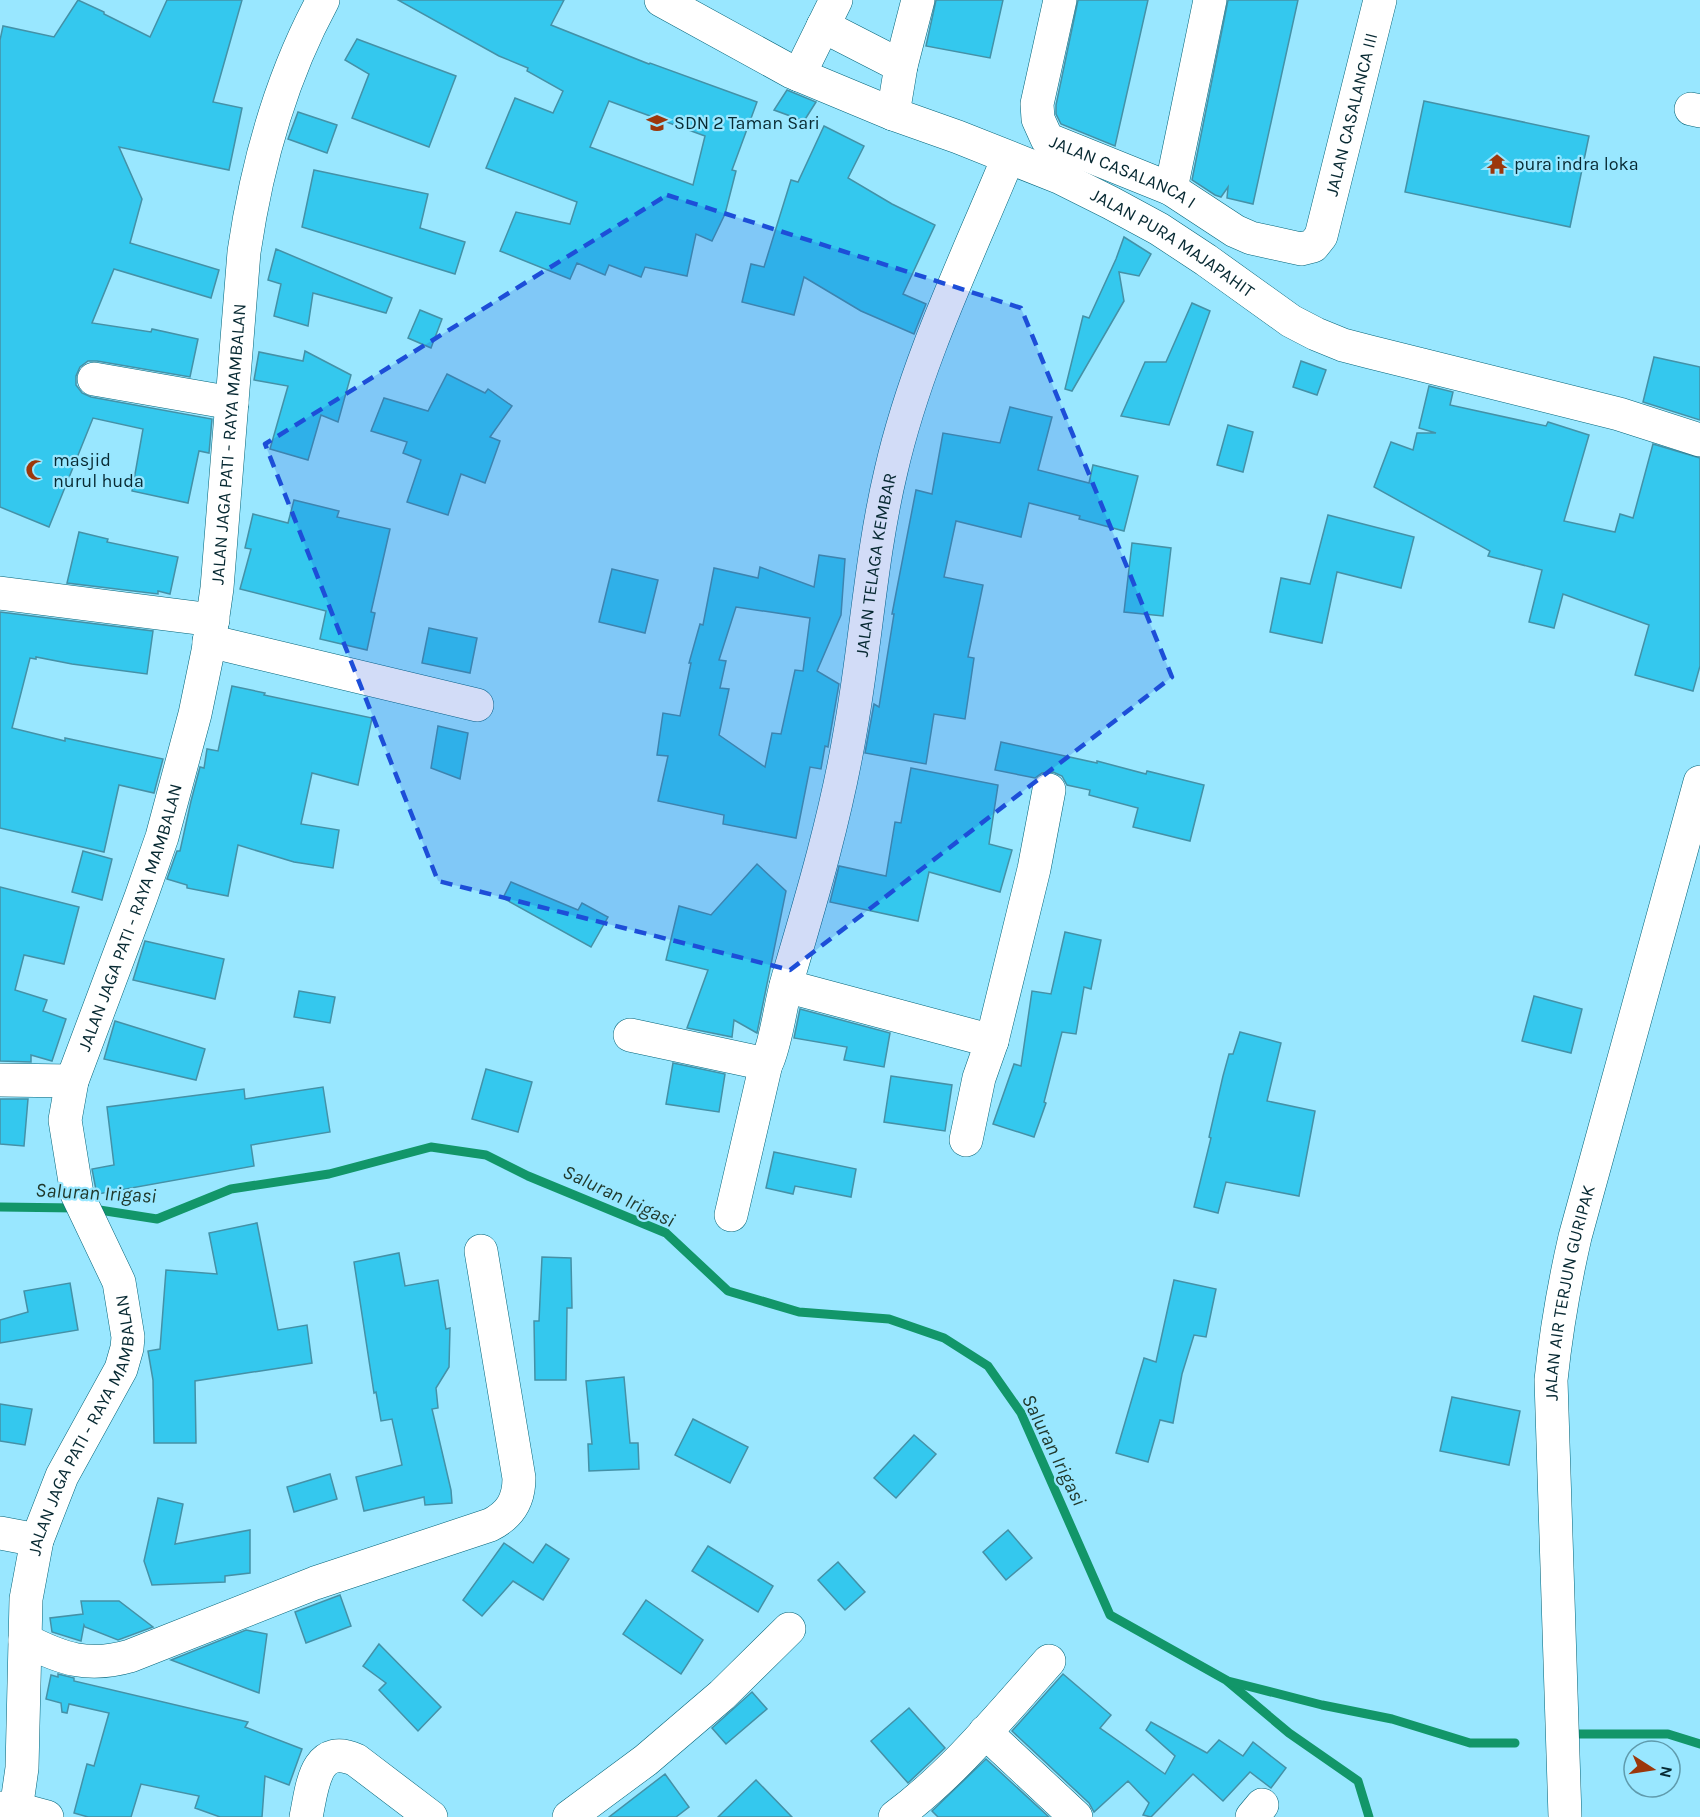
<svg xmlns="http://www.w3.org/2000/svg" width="1700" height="1817" font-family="Karla,sans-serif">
	<rect width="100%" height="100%" fill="#99e7ff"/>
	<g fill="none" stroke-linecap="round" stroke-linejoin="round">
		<!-- stream -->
		<g stroke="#129669" stroke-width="9">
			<polyline points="0,1207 76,1208"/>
			<polyline points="93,1209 157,1219 231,1189 329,1174 431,1147 486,1155 528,1176 666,1233 728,1291 799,1312 889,1319 944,1338 988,1366 1021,1413 1110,1615 1226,1680 1289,1733 1358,1781 1369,1817"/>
			<polyline points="1228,1681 1322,1705 1392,1719 1470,1743 1515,1743"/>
			<polyline points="1567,1734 1668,1734 1700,1744"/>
		</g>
	</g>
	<!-- building -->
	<g fill="#34c8ee" stroke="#4491a7" stroke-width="1.5" fill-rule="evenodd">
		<polygon points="78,0 104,12 104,14 150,37 167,0 242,0 213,102 242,108 229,170 119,147 142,199 130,243 219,270 211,298 114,269 92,323 151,332 152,329 198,339 190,377 97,361 88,361 80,367 76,376 76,385 82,393 91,397 212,419 209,453 199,451 188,503 132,491 143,429 93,418 49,527 0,507 0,40 3,26 54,37"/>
		<path d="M398,0H564L551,25L649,64L650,63L757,102L732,170L736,171L725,214L712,241L696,234L687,276L645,267L641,277L609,265L605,275L577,263L570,279L500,251L516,212L570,224L577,202L486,168L515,98L553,113L563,91L527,71L528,68L499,56ZM609,101L705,136L693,185L590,147Z"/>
		<polygon points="936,0 1003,0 990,58 926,46"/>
		<polygon points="1078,0 1148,0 1115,146 1061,124 1056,114 1056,105"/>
		<polygon points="1228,0 1298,0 1253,204 1227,198 1228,187 1221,197 1215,195 1192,180"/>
		<polygon points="357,39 456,76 429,147 352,118 369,74 345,60"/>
		<polygon points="787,90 816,102 804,121 774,110"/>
		<polygon points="1424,101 1589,136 1570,227 1405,192"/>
		<polygon points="298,112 337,125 327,153 288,139"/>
		<polygon points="824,126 864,146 848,178 892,204 935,225 903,294 926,304 914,334 861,311 804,277 794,315 742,302 751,264 764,267 791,180 798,182"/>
		<polygon points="314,170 428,194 420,228 465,242 455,274 302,227"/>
		<polygon points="1124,237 1151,254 1139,276 1119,272 1124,301 1072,391 1065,389 1083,316 1089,318 1116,259"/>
		<polygon points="276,249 392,298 386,313 313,293 308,326 274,316 281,284 268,280"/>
		<polygon points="1192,303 1210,311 1169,425 1121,416 1145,362 1166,362"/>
		<polygon points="420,310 442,319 431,348 408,338"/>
		<polygon points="305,351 351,375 338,422 321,415 308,460 270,449 288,386 254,380 259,352 303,361"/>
		<polygon points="1654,357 1700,367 1700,420 1643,402"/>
		<polygon points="1301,361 1326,370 1317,395 1293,387"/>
		<polygon points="447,374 485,393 488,389 512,406 490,437 500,441 485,483 461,474 448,515 407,502 421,460 403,453 407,442 371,431 384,398 428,411"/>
		<polygon points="1429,386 1453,392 1450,405 1546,426 1548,422 1589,435 1564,521 1615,532 1620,514 1633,518 1653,444 1700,458 1700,666 1693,691 1635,675 1649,625 1563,594 1554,628 1529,622 1542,570 1488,556 1490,551 1374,487 1391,442 1413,450 1417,433 1436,433 1419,428"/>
		<polygon points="1010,407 1052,417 1038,470 1089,483 1093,465 1138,476 1124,531 1079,519 1080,516 1029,503 1021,537 956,521 944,577 983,585 968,657 974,658 965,719 934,714 926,764 865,753 874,704 879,707 894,614 892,614 916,490 932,494 943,433 1000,443"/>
		<polygon points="1228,425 1253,432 1243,472 1217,465"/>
		<polygon points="294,500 339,511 337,517 390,529 371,612 375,613 367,650 320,639 326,611 240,589 251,549 245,548 253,514 288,523"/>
		<polygon points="1328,515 1414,537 1401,588 1337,572 1322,643 1270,632 1281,578 1310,584"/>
		<polygon points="79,532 108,539 107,542 178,557 170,594 158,591 158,594 67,583"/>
		<polygon points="1132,543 1171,548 1163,616 1124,612"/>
		<path d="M819,555L845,559L841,615L817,671L839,684L828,747L825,746L821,769L810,767L796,838L723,824L724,815L658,801L668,756L657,755L663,713L680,716L691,663H689L700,624L703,625L714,568L758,578L760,567L814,587ZM736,607L810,618L803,671L795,670L781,734L772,733L765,767L719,735L729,689L720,688L726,661L719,660Z"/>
		<polygon points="612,569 658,580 645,633 599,622"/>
		<polygon points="0,612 153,631 147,674 72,664 36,657 36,659 30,658 12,728 65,741 65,738 163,759 154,793 119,785 104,852 0,828"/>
		<polygon points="429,628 477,638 470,673 422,663"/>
		<polygon points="232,686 265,693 264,695 372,718 358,785 312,773 301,824 339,830 333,868 294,862 238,845 228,896 187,888 187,885 167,879 177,851 180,851 191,801 200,767 204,768 207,749 218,751"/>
		<polygon points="438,726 468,733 460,779 431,768"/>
		<polygon points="1001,742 1097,763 1097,761 1146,774 1147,771 1204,785 1190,841 1133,827 1138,808 1089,795 1090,790 1067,785 1062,776 1053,772 1042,773 1035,778 995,770"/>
		<polygon points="911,768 998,785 989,844 1012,850 1000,892 929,872 918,921 830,902 839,866 886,876 895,822 901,823"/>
		<polygon points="83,851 112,859 102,900 72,892"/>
		<polygon points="757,864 786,891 757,1033 734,1020 732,1037 687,1028 708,970 666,960 679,906 711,915"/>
		<polygon points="511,882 578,910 582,903 608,917 591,947 503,898"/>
		<polygon points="0,887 79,907 64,964 24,955 15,990 47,1000 43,1011 66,1019 52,1061 31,1055 31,1062 0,1061"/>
		<polygon points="1065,932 1101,940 1091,989 1084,987 1076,1034 1062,1032 1044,1102 1046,1103 1034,1137 993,1124 1014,1064 1021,1066 1032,991 1051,994"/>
		<polygon points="145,941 224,959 215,999 133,980"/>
		<polygon points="299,991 335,997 330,1023 294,1017"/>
		<polygon points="1534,996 1582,1009 1571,1053 1522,1041"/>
		<polygon points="800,1009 890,1033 884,1067 844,1060 847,1047 794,1038"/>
		<polygon points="115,1021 205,1049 196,1080 104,1059"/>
		<polygon points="1240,1032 1281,1043 1267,1101 1315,1111 1299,1196 1226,1182 1218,1213 1194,1207 1211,1138 1209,1137 1223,1076 1229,1054 1233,1054"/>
		<polygon points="673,1063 725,1074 719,1112 666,1104"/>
		<polygon points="486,1069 532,1082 518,1132 472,1119"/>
		<polygon points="891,1076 952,1085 945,1131 884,1122"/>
		<polygon points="323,1087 330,1132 251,1145 254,1166 98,1194 96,1190 92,1169 114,1165 107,1107 244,1089 245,1099"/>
		<polygon points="0,1099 28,1099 24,1146 0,1144"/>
		<polygon points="774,1152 856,1169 851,1197 795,1186 793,1194 766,1188"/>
		<polygon points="257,1223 278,1330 307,1325 312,1363 195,1381 196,1443 154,1443 153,1380 148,1351 160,1349 166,1270 217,1274 209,1233"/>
		<polygon points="399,1253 405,1286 438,1280 446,1329 450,1328 449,1367 436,1388 438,1408 432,1409 451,1490 452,1503 425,1505 424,1497 364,1511 356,1477 402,1465 392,1419 381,1421 376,1392 374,1393 354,1262"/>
		<polygon points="542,1257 571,1258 572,1308 567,1308 566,1380 535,1380 534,1321 539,1321"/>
		<polygon points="1174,1280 1216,1289 1206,1337 1194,1335 1182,1374 1173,1423 1160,1420 1148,1462 1116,1453 1144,1358 1156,1362"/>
		<polygon points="70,1283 78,1330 0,1343 0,1320 28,1312 24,1291"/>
		<polygon points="624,1377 630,1443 638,1443 639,1469 589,1471 588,1444 592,1444 586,1381"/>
		<polygon points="1452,1397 1520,1411 1509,1465 1440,1451"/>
		<polygon points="0,1404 32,1409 25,1445 0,1441"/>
		<polygon points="693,1419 748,1447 730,1483 675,1455"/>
		<polygon points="914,1435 936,1454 896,1498 874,1478"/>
		<polygon points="330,1474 337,1499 294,1512 287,1487"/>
		<polygon points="158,1498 183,1504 175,1544 250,1530 250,1573 225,1576 225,1582 152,1585 144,1561"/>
		<polygon points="1008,1530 1032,1558 1006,1580 983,1552"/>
		<polygon points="504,1543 533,1563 546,1544 569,1559 543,1600 513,1581 482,1616 463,1600"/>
		<polygon points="708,1546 773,1586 758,1612 692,1571"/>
		<polygon points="838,1562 865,1592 845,1610 818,1580"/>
		<polygon points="340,1595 351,1626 306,1643 295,1612"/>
		<polygon points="646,1600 703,1640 681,1674 623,1634"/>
		<polygon points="81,1601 119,1601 153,1627 118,1640 85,1627 84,1625 81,1641 52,1632 50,1618 83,1614"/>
		<polygon points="246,1630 267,1634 259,1693 171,1660"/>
		<polygon points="379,1644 441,1707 418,1731 379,1690 386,1683 363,1666"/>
		<polygon points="58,1674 74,1678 74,1681 248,1722 245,1727 302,1749 289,1785 265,1776 262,1817 220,1817 195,1808 199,1796 141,1784 131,1817 88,1817 74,1813 87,1764 94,1766 109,1713 69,1704 67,1713 62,1712 61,1703 46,1699 51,1675 58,1677"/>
		<polygon points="1063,1674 1111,1715 1100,1728 1165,1774 1175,1756 1146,1730 1151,1722 1207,1753 1219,1740 1243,1756 1253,1742 1286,1768 1271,1788 1250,1772 1223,1801 1193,1774 1151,1817 1143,1815 1149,1803 1128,1781 1094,1812 1089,1803 1012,1731"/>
		<polygon points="752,1692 767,1709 726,1744 712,1728"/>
		<polygon points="909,1708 945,1748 908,1783 871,1741"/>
		<polygon points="986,1759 1049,1817 938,1817 932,1811"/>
		<polygon points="665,1774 689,1807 676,1817 609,1817"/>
		<polygon points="756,1780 792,1817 718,1817"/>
	</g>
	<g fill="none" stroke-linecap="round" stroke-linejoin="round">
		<!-- street casing -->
		<g stroke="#036378" stroke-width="34">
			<g id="street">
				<path id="s1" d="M1060,0L1037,104L1038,119L1047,139L1171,189L1235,231L1251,238L1301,249L1313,246L1321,236L1380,0"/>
				<polyline points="823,26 901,66"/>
				<polyline points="799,75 836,0"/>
				<polyline points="1691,109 1700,111"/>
				<polyline points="893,114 901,66 918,0"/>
				<polyline points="1171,189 1210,0"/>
				<polyline points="94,379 232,403"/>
				<polyline points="0,593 213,620"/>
				<polyline points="209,641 477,705"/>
				<polyline points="786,986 992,1041 979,1078 966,1140"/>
				<path id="s2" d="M630,1035L766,1064L768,1060C778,1034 780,1005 788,978C813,894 837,812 851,727C866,642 871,555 891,471C916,362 966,260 1008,158"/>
				<polyline points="992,1041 1034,869 1049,790"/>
				<polyline points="0,1080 72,1081"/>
				<polyline points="731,1215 766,1064"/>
				<polyline points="0,1533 37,1540"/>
				<path d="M25,1640C62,1659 88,1668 130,1656L315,1583L490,1525C510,1515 519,1501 519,1478L481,1251"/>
				<polyline points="985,1732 1076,1817"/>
				<polyline points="0,1808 17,1809 47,1817"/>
				<path d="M306,1817C312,1790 314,1741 356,1760L431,1817"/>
				<polyline points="569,1817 646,1760 722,1695 789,1629"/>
				<path d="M895,1817C954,1773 1000,1716 1049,1661"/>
				<polyline points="1252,1817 1262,1805"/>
			</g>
		</g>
		<!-- secondary casing -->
		<g stroke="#036378" stroke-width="34">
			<g id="secondary">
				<path id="s3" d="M661,0L792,72L893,114L958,137L1061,178L1111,203L1159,229L1206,260L1291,321L1316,334L1343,345L1370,352L1619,414L1700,440"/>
				<path id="s4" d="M15,1817L22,1768L26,1599L37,1540L62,1476L121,1369L127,1348L128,1337L119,1282L77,1194L65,1120L72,1081L141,897L162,837L195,714L208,651L217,588L244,252C257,163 280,79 323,0"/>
				<path id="s5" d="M1565,1817L1551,1380C1556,1332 1564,1285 1575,1237L1700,782"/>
			</g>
		</g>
		<!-- street -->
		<use href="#street" stroke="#fff" stroke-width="33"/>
		<!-- secondary -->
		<use href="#secondary" stroke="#fff" stroke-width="33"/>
	</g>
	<!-- marked area -->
	<path fill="#1d4ed8" fill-opacity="0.2" stroke="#1d4ed8" stroke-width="4.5" stroke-dasharray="12 8" stroke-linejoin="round" d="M667,195L1021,308L1172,677L790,970L438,881L265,444Z"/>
	<!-- icons -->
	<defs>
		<g id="school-bare" transform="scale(1.62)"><path d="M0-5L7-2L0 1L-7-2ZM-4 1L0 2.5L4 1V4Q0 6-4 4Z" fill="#9c370b" stroke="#99e7ff" stroke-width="2.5" paint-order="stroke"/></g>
		<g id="temple-bare" transform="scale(1.62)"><path d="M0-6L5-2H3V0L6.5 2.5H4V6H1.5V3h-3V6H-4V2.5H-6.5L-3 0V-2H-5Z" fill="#9c370b" stroke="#99e7ff" stroke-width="2.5" paint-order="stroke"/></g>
		<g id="mosque-bare" transform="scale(1.62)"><path d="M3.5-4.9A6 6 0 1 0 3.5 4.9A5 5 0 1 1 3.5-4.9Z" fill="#9c370b" stroke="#99e7ff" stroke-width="2.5" paint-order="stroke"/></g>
	</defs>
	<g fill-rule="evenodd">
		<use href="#school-bare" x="657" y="123"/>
		<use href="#temple-bare" x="1497" y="164"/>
		<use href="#mosque-bare" x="36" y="470"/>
	</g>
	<g text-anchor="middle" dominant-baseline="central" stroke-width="4.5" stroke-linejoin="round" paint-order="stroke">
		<!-- street labels -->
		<g font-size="18" fill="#072932" stroke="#99e7ff">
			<text stroke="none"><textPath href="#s1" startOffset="573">JALAN CASALANCA III</textPath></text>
			<text stroke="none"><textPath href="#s1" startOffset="226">JALAN CASALANCA I</textPath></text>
			<text stroke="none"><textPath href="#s3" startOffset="568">JALAN PURA MAJAPAHIT</textPath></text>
			<text stroke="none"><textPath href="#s4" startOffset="1430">JALAN JAGA PATI - RAYA MAMBALAN</textPath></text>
			<text stroke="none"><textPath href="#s2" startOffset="651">JALAN TELAGA KEMBAR</textPath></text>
			<text stroke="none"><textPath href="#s4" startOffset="944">JALAN JAGA PATI - RAYA MAMBALAN</textPath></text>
			<text stroke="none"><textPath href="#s5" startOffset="526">JALAN AIR TERJUN GURIPAK</textPath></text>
			<text stroke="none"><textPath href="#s4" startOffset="404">JALAN JAGA PATI - RAYA MAMBALAN</textPath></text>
		</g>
		<!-- poi labels -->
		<g font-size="18" fill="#072932" stroke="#99e7ff" text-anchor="start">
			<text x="674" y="123">SDN 2 Taman Sari</text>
			<text x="1514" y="164">pura indra loka</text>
			<text x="53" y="460">masjid<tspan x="53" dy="21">nurul huda</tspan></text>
		</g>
		<!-- water labels -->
		<g font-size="20" font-style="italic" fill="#1f372a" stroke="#99e7ff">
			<text transform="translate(96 1193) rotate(3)">Saluran Irigasi</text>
			<text transform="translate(619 1196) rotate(25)">Saluran Irigasi</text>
			<text transform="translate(1054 1450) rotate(64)">Saluran Irigasi</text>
		</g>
	</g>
	<!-- north arrow -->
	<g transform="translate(1652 1769) rotate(102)"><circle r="28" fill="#99e7ff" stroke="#5f9bad" stroke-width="1.5"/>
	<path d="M0-4.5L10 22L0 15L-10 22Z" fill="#9c370b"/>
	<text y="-9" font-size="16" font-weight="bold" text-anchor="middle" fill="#072932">N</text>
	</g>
</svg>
